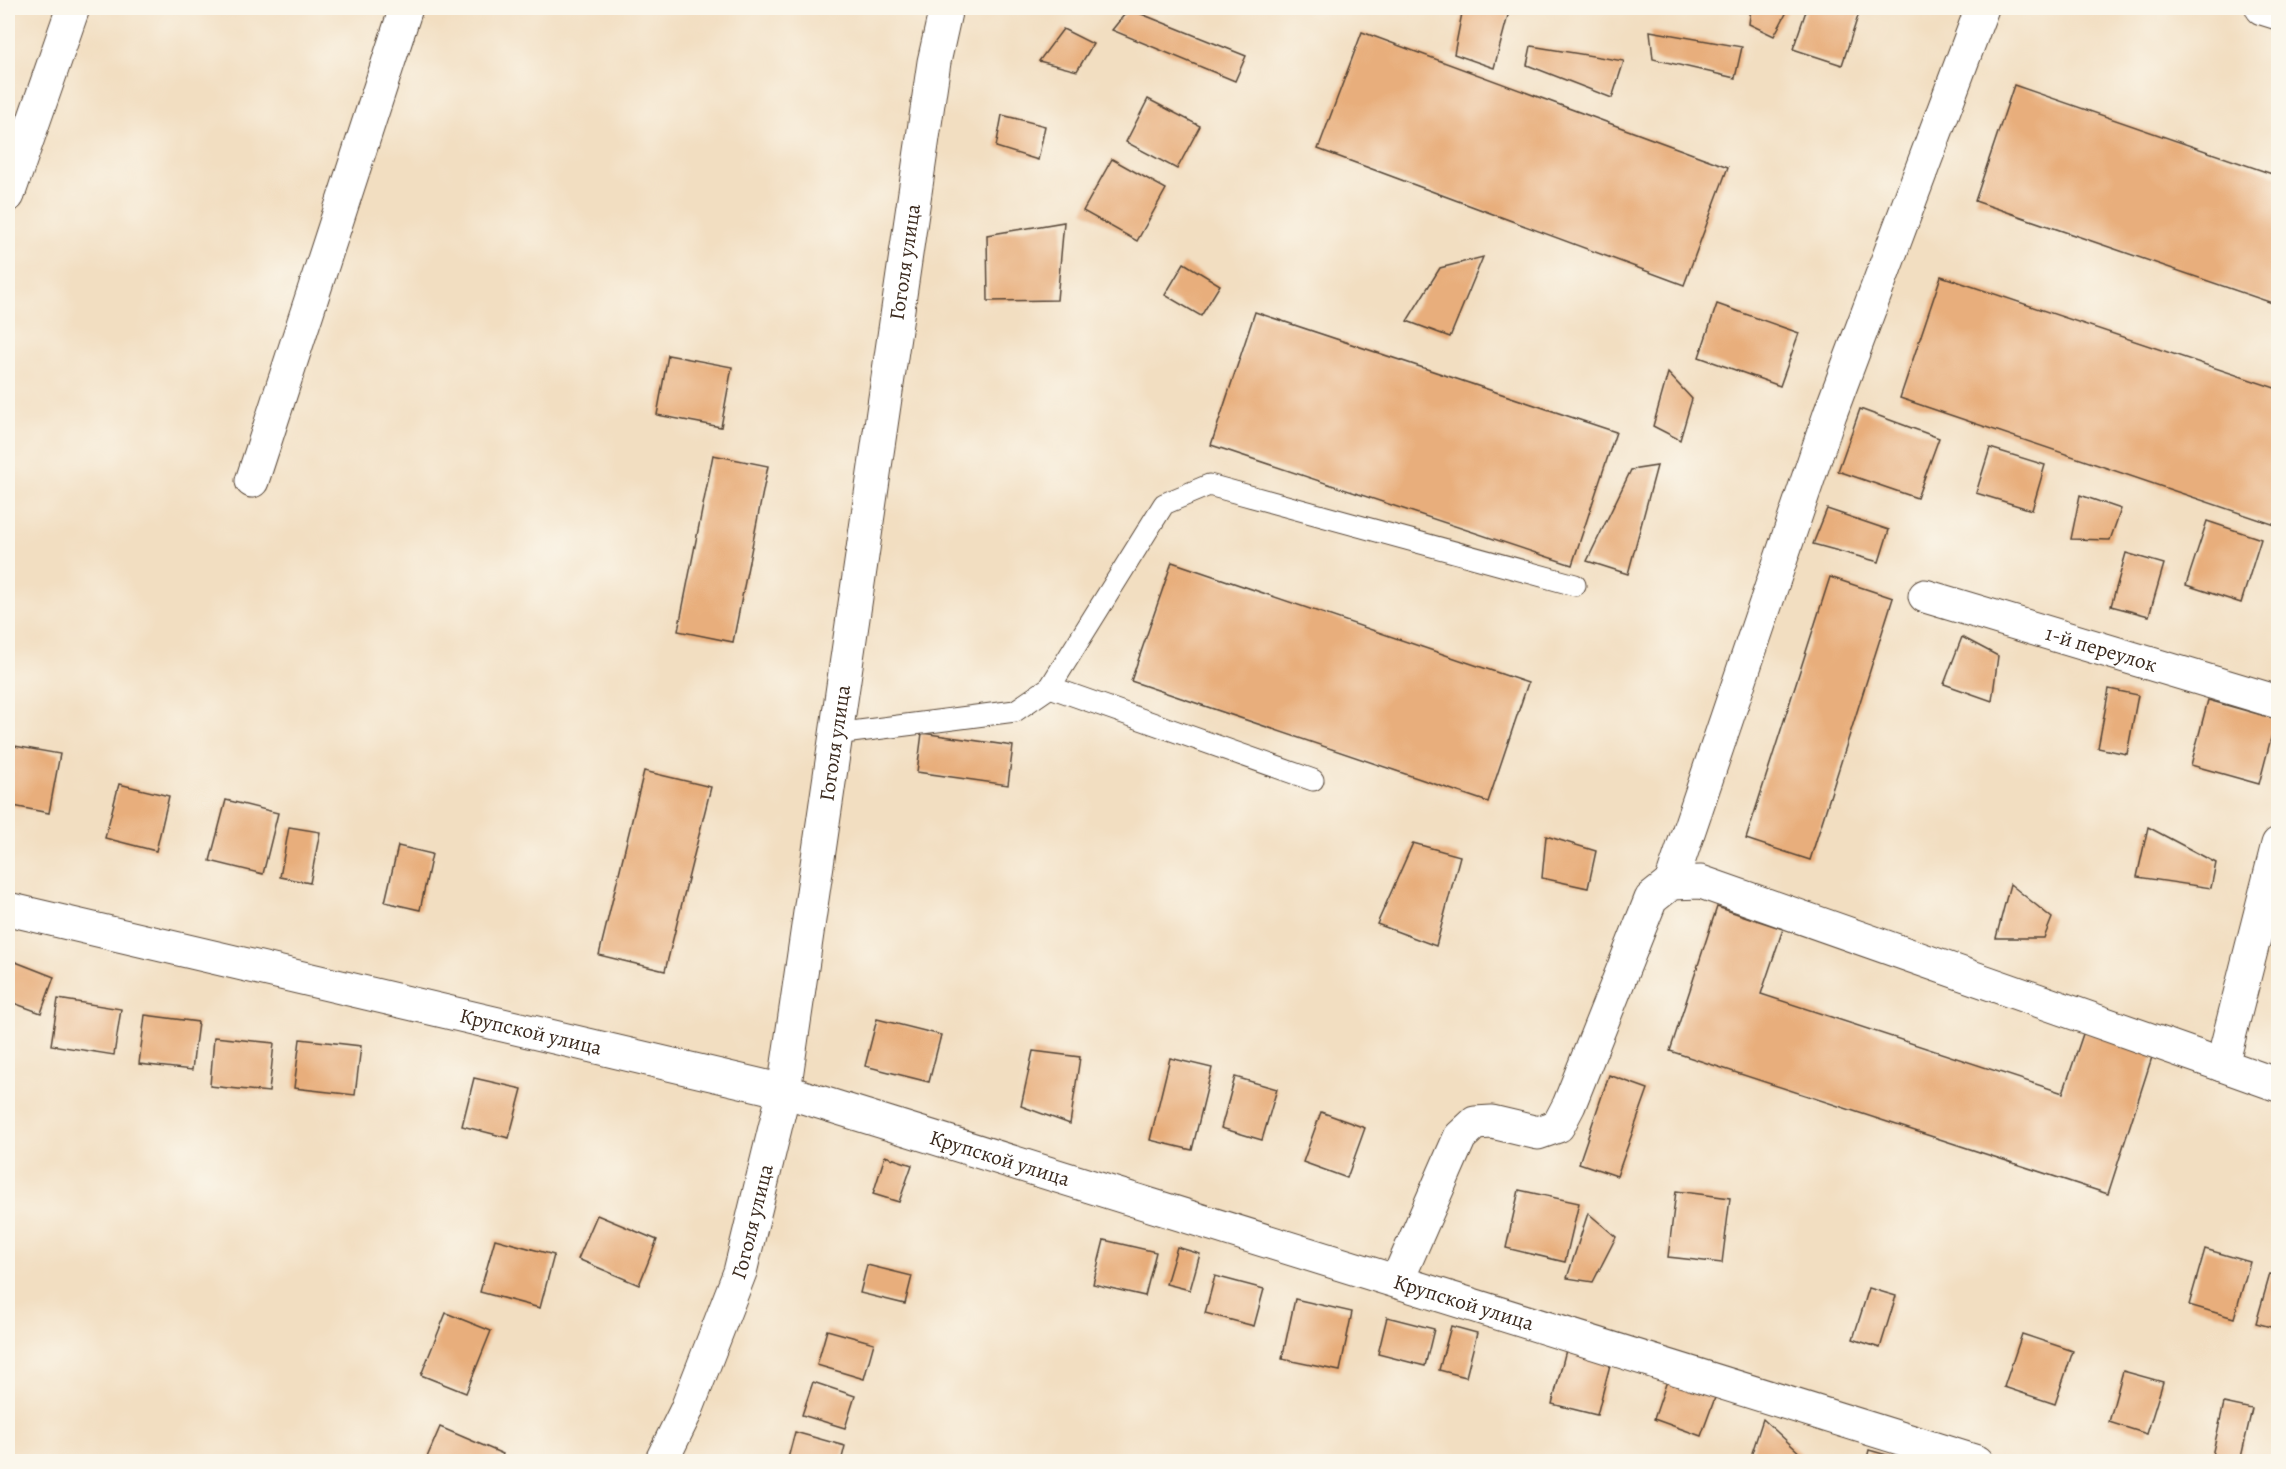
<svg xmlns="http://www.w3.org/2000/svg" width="2286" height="1469" font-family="Alegreya,serif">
	<rect width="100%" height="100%" fill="#fbf7ec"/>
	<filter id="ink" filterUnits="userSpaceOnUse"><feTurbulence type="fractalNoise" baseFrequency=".0167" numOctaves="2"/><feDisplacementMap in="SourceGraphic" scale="12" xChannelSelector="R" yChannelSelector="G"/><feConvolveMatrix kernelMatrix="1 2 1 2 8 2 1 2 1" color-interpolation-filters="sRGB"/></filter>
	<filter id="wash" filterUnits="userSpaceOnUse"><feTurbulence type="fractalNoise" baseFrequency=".008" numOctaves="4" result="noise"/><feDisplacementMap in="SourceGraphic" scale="24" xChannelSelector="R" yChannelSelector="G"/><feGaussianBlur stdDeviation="1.35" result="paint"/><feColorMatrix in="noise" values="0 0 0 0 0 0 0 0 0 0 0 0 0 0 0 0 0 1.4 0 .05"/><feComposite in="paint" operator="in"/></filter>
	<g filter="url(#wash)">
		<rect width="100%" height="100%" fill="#f2dec1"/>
		<g id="blocks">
			<!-- building -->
			<g fill="#e8ae7b">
				<polygon points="1463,8 1510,8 1494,68 1454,54"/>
				<polygon points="1751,8 1789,8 1774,36 1749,24"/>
				<polygon points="1807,8 1854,8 1860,10 1842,65 1793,49"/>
				<polygon points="1129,9 1246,56 1235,81 1112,30"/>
				<polygon points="1063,29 1093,44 1077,71 1039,61"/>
				<polygon points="1650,31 1742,47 1735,78 1653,59"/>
				<polygon points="1362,32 1728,167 1684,285 1318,149"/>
				<polygon points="1531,46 1624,61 1612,98 1527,65"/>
				<polygon points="2014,85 2278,176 2278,305 1975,201"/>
				<polygon points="1148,99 1200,126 1177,169 1126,142"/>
				<polygon points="1002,115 1045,126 1038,160 996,147"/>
				<polygon points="1112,159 1166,189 1137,241 1083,211"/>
				<polygon points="1064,222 1057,300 988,301 987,235"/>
				<polygon points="1483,257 1450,337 1407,321 1440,268"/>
				<polygon points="1184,263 1220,285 1201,316 1165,295"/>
				<polygon points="1941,276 2278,389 2278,526 1900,398"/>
				<polygon points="1717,304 1799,333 1780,386 1699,357"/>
				<polygon points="1255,312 1616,432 1572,565 1211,445"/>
				<polygon points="668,355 732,367 721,427 657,415"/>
				<polygon points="1668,373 1692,399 1680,440 1653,426"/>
				<polygon points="1860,409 1939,438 1917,498 1838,471"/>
				<polygon points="1990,448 2045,465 2032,510 1976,493"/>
				<polygon points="713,455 768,466 733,642 678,631"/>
				<polygon points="1657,466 1628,574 1587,561 1631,470"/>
				<polygon points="2080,495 2121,509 2110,540 2071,539"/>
				<polygon points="1827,509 1889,530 1879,562 1813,544"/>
				<polygon points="2207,521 2261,539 2241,603 2186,585"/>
				<polygon points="2126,553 2164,564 2149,616 2111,606"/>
				<polygon points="1172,562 1528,683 1488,802 1131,681"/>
				<polygon points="1830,577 1893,598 1810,860 1746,839"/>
				<polygon points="1962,637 1998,656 1992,701 1944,684"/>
				<polygon points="2109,689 2138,695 2127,754 2098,748"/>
				<polygon points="2208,700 2276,719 2259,784 2191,765"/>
				<polygon points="922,733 1013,746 1008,785 917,772"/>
				<polygon points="9,745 60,754 49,813 8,805"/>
				<polygon points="644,771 711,787 665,971 599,955"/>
				<polygon points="119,784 169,796 156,851 105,838"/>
				<polygon points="226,800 278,813 263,874 210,861"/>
				<polygon points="289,827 320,832 310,883 280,877"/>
				<polygon points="2148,827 2216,863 2211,888 2137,877"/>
				<polygon points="1546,836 1596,851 1588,888 1542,878"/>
				<polygon points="1413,843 1460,856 1436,946 1377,924"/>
				<polygon points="398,846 432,854 420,910 385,902"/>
				<polygon points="2010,884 2052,918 2044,938 1996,938"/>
				<polygon points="1717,907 1783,929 1761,994 2063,1093 2084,1031 2153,1054 2108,1194 1670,1051"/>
				<polygon points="8,959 54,977 41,1013 8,1001"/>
				<polygon points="58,999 121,1009 114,1055 51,1045"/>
				<polygon points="145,1015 198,1022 192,1070 139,1064"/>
				<polygon points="877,1019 941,1035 929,1082 865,1066"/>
				<polygon points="214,1037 274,1043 269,1092 210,1086"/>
				<polygon points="300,1039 361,1046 355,1095 294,1088"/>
				<polygon points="1033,1051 1080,1057 1070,1124 1021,1106"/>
				<polygon points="1170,1058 1212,1068 1192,1150 1150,1140"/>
				<polygon points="1609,1075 1648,1089 1617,1176 1579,1163"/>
				<polygon points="1235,1077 1277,1089 1262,1140 1221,1128"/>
				<polygon points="474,1078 522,1089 509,1138 462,1126"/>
				<polygon points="1321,1112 1365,1128 1347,1178 1303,1162"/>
				<polygon points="885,1156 912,1165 899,1202 873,1194"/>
				<polygon points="1519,1190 1579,1203 1565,1262 1506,1248"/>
				<polygon points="1676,1191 1730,1198 1722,1263 1668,1257"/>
				<polygon points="1588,1213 1616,1237 1593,1282 1567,1278"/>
				<polygon points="597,1215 657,1240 639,1285 578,1259"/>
				<polygon points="495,1239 554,1255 540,1308 480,1292"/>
				<polygon points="1104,1240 1156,1252 1145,1296 1093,1284"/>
				<polygon points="1177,1247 1200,1254 1190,1290 1166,1284"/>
				<polygon points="2205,1249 2250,1262 2234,1318 2189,1305"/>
				<polygon points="867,1265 912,1276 905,1304 860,1293"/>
				<polygon points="2270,1274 2278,1276 2278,1329 2256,1323"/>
				<polygon points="1215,1276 1264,1289 1254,1326 1205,1313"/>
				<polygon points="1869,1288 1896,1296 1880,1348 1853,1339"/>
				<polygon points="1295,1299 1352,1312 1340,1371 1282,1359"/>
				<polygon points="446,1313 491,1331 466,1393 421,1375"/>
				<polygon points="1387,1317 1434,1329 1425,1366 1378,1354"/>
				<polygon points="1451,1326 1477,1333 1466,1377 1439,1370"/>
				<polygon points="827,1330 874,1343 864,1379 817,1365"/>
				<polygon points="2022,1334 2073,1351 2055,1404 2004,1387"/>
				<polygon points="1566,1350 1611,1361 1597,1415 1552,1404"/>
				<polygon points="2123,1371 2163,1382 2147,1434 2109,1422"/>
				<polygon points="1668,1378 1716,1395 1701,1436 1654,1419"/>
				<polygon points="813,1382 855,1396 845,1428 802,1415"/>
				<polygon points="2224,1403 2252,1409 2240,1462 2211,1460"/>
				<polygon points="1763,1419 1804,1457 1802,1462 1749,1462"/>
				<polygon points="440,1427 503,1454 500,1462 425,1462"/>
				<polygon points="795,1432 845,1446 841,1462 787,1462"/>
				<polygon points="1869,1450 1908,1461 1908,1462 1866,1462"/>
			</g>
		</g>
	</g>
	<g filter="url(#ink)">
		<use href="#blocks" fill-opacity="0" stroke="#564536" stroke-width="1.5"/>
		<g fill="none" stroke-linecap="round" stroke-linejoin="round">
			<!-- lane casing -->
			<g stroke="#564536" stroke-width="23">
				<g id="lane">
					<polyline points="1050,687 1313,780"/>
					<polyline points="836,734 1015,711 1050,687 1164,504 1209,485 1575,585"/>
				</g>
			</g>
			<!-- street casing -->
			<g stroke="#564536" stroke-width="35">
				<g id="street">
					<polyline points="2262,8 2278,13"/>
					<polyline points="8,195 73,8"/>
					<polyline points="252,481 406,8"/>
					<path id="s1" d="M1925,596L2278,702"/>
					<polyline points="2278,844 2222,1065 2278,1085"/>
					<polyline points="1671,883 1830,414 1982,8"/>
					<path id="s2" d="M8,909L784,1091L1977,1462"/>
					<polyline points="1397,1281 1460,1137 1475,1123 1492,1122 1538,1133 1558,1126 1569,1105 1651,899 1671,883 1701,882 2222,1065"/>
					<path id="s3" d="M661,1462L686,1411L740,1272L784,1091L934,62L946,8"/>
				</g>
			</g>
			<!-- lane -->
			<use href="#lane" stroke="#fff" stroke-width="21"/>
			<!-- street -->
			<use href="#street" stroke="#fff" stroke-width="33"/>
		</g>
	</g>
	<g text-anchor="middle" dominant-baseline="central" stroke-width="4.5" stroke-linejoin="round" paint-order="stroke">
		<!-- street labels -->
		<g font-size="21" fill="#3b2a1e" stroke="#fbf7ec">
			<text stroke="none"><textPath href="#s3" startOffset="1230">Гоголя улица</textPath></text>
			<text stroke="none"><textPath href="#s1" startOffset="184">1-й переулок</textPath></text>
			<text stroke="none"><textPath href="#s3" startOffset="744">Гоголя улица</textPath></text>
			<text stroke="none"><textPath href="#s2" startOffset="537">Крупской улица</textPath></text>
			<text stroke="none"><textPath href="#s2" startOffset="1023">Крупской улица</textPath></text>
			<text stroke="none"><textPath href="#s3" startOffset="258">Гоголя улица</textPath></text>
			<text stroke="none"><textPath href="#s2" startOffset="1509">Крупской улица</textPath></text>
		</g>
	</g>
	<!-- margin -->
	<rect width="2286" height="1469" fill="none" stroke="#fbf7ec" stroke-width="30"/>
</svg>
